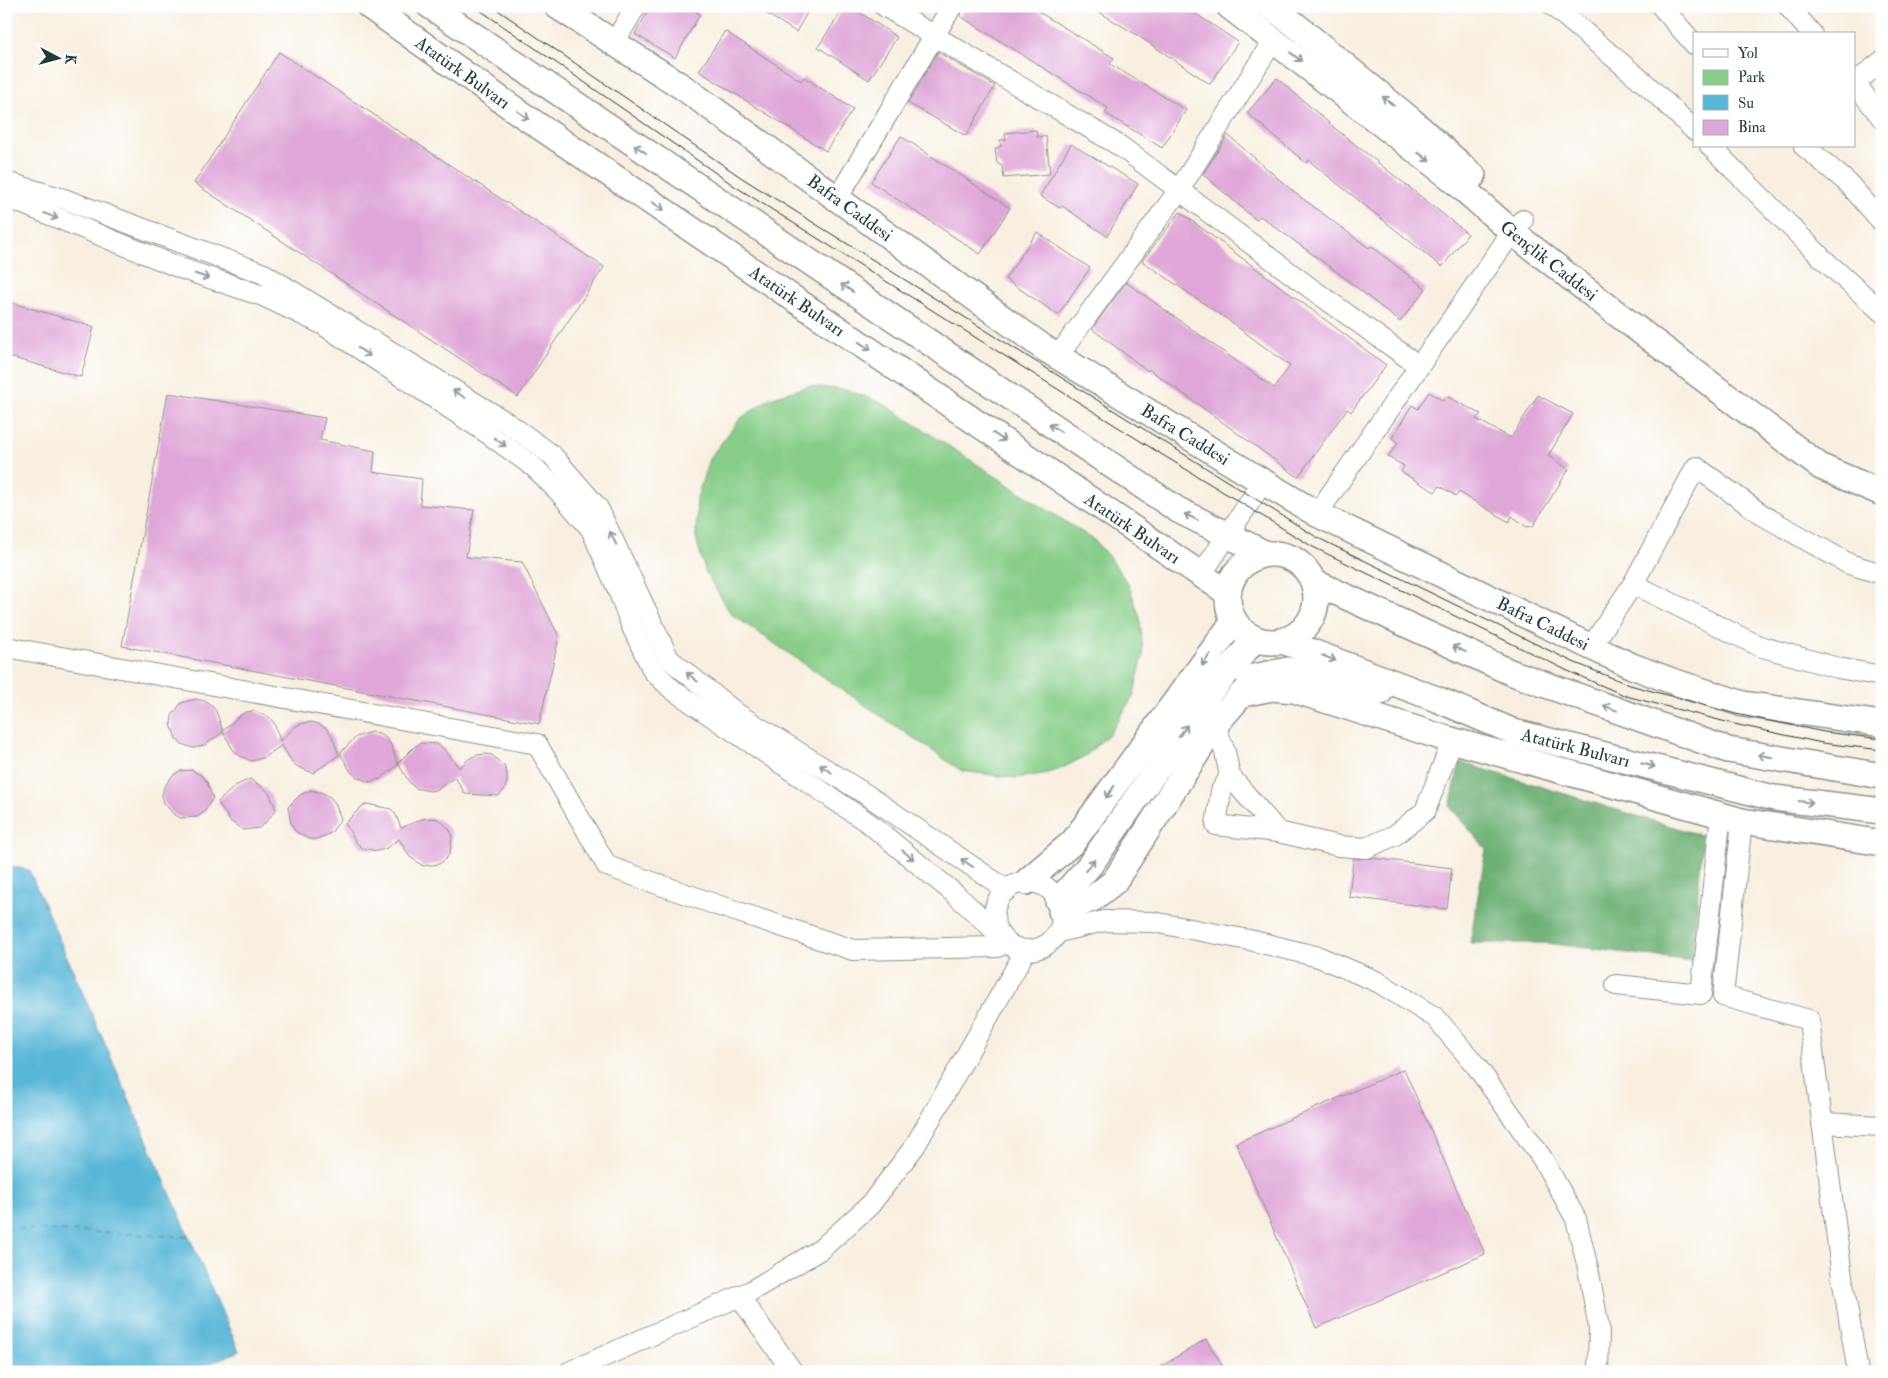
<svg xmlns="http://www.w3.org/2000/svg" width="1888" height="1378" font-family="'IM FELL Double Pica',serif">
	<rect width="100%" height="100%" fill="#fff"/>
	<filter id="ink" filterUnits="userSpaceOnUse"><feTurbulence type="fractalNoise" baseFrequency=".02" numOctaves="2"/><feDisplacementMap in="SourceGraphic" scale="10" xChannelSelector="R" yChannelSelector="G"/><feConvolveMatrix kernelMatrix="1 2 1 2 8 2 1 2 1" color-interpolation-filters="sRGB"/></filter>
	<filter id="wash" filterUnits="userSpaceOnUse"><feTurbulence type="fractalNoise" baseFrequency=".0096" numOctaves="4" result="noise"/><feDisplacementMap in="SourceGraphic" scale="20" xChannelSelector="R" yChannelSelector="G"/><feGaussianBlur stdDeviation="1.12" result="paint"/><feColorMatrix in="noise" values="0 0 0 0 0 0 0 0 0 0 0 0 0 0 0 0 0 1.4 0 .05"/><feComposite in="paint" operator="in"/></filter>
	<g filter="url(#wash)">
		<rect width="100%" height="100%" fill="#f8efe0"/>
		<!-- green -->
		<polygon fill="#87cd88" stroke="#53855e" points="809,386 848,390 882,403 1094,540 1113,562 1129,586 1140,618 1143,656 1133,697 1110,733 1084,757 1058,770 1043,774 1016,778 962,771 731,614 705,571 696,537 697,498 709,459 740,419 770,398"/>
		<!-- forest -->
		<polygon fill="#6db074" stroke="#467654" points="1460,762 1703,836 1692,961 1546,943 1470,943 1486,849 1450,807"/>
		<!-- water -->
		<polygon fill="#58b7d7" stroke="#3c7a86" points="6,865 29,870 239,1351 189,1372 6,1372"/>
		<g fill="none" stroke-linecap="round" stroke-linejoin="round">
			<!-- ferry -->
			<polyline stroke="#306265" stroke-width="1" stroke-dasharray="6 5" stroke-linecap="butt" points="6,1228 190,1237"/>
		</g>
		<g id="blocks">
			<!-- building -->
			<g fill="#dfa7d8">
				<polygon points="651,6 687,6 700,14 675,58 635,34"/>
				<polygon points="754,6 811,6 796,32"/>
				<polygon points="845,6 850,6 897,37 869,80 818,47"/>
				<polygon points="965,6 1029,6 1114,58 1110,64 1186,110 1162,148 1105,113 1108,108 960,16"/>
				<polygon points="1089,6 1184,6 1238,42 1210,84 1137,35"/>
				<polygon points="725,31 801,81 804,77 853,109 826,151 699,71"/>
				<polygon points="279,52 604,267 518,397 194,183"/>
				<polygon points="938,52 995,86 966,136 908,103"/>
				<polygon points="1277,78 1337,130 1468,234 1442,267 1308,160 1306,163 1247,113"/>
				<polygon points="1036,130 1037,137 1046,136 1050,174 1004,178 1002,166 997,163 995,149 1001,146 1000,140 1006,140 1005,133"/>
				<polygon points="1228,135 1295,193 1369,248 1371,246 1426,289 1400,322 1337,272 1260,216 1256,220 1203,174"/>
				<polygon points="901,136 1010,208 980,254 871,182"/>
				<polygon points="1071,144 1138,184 1107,236 1062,206 1060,208 1040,196"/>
				<polygon points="1180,212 1386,365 1351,412 1347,409 1298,477 1149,369 1148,371 1092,329 1126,282 1274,388 1290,366 1228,320 1142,261"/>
				<polygon points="1037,232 1090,268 1058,315 1005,279"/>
				<polygon points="6,301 94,327 81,377 6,356"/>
				<polygon points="1429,392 1443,401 1446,396 1481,414 1476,419 1511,438 1538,395 1573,414 1548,456 1569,469 1533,526 1527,527 1512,516 1509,522 1459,492 1456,496 1440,486 1435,492 1401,472 1404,466 1388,457 1398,443 1392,438 1412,405 1418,409"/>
				<polygon points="168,393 325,418 320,440 375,451 373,472 422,479 420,505 474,510 466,557 522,562 559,637 539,724 122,646"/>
				<polygon points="196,699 204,701 211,705 216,711 223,731 239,716 246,712 254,711 269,717 274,723 280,741 296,726 304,723 311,722 319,724 326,728 331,734 339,755 313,773 298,767 292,762 282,745 263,758 251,761 240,756 234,751 223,732 205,745 193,748 182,744 176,739 171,724 172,716 181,703"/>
				<polygon points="371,732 379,734 386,738 391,745 398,765 380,779 368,782 357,777 351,772 340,753 356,737"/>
				<polygon points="421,743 437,744 443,748 459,768 470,758 477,755 485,754 492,755 504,766 507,773 507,781 505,789 499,796 465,794 455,777 438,789 430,791 415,788 409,782 398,763 414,747"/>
				<polygon points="192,770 202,776 207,782 213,798 204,812 197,817 181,818 174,815 164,803 162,795 164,787 173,775 180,771"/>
				<polygon points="250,779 264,788 270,794 276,810 265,823 259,828 243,830 230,821 218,802 235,786"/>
				<polygon points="311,790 323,793 330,797 335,803 341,819 331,833 317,839 309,839 295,831 291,824 288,807 300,795"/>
				<polygon points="367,804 391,809 396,815 401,828 422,819 430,818 438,819 444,824 450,830 452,837 450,853 446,859 439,864 423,866 410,857 399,839 385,849 377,851 362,848 356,842 345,823 361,807"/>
				<polygon points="1372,858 1452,868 1447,909 1349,897 1353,859"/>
				<polygon points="1404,1069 1485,1254 1316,1328 1236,1143"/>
				<polygon points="1206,1339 1226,1372 1152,1372"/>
			</g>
		</g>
	</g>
	<g filter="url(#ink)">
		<use href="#blocks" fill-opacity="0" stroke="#8c968a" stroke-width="1"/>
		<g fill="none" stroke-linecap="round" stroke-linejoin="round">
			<!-- minor casing -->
			<g stroke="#8c968a" stroke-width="22">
				<g id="minor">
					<polyline points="884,6 1120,146 1309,287 1419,366"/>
					<polyline points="1553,6 1648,86 1694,130"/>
					<polyline points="1661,6 1694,44"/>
					<polyline points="1788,6 1812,34"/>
					<polyline points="614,43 636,6"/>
					<polyline points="1854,82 1882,118"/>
					<polyline points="1855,83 1882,61"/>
					<polyline points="1710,146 1823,259 1882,312"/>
					<polyline points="1804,146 1848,183 1882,222"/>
					<polyline points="6,182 64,199 264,274 506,422 552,455 598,508 669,659 739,715 867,795 1007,890"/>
					<polyline points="6,197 183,269 263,296 322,324 487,433 534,467 560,493 591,529 618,590 632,627 653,671 673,690 870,824 955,894 1001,936"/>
					<polyline points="837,199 952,6"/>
					<polyline points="1058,356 1179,190 1274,39"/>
					<polyline points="1317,514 1512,232 1523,220"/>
					<polyline points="1201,575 1263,482"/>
					<polyline points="1633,584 1759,646 1838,668 1882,676"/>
					<polyline points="6,647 537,744 607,866 717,905 853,950 997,947 1007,943"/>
					<polyline points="1591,647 1633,584 1696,467 1764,516 1849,564 1882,574"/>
					<polyline points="1215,725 1225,752 1230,776 1278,832 1339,846 1366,848 1395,835 1425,811 1449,749 1444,738"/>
					<polyline points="1230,776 1221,791 1216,825 1278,832"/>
					<polyline points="1742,821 1723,996 1809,1020 1842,1277 1858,1372"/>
					<circle cx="1028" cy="916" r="34"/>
					<polyline points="1058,932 1104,921 1153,922 1254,941 1319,957 1378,982 1436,1018 1477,1067 1542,1158 1576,1219 1588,1268 1599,1328 1598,1372"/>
					<polyline points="1616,985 1701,994 1721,814"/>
					<polyline points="1822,1123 1882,1126"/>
					<polyline points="739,1296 793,1372"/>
					<polyline points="569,1372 751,1291 821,1249 870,1205 915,1146 1022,957 1017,948"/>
				</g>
			</g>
			<!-- major casing -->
			<g stroke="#8c968a" stroke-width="28">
				<g id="major">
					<path id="s1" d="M369,6L524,116L1228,593"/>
					<polyline points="430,6 1178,510 1266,554"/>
					<path id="s2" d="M557,6L684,88L1044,348L1245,471L1317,514L1591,647L1632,666L1672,681L1743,704L1882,724"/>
					<path id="s3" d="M1229,6L1450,177L1512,232L1616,313L1821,467L1882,493"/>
					<polyline points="1270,6 1288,19 1412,121 1473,176"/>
					<circle cx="1272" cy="598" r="44"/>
					<polyline points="1314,582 1510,672 1728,750 1882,776"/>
					<path id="s4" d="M1283,641L1439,700L1514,732L1774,798L1882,811"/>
					<polyline points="1249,678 1288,670 1380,692"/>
					<polyline points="1026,882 1073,842 1234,621"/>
					<polyline points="1058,901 1090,865 1211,691 1255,639"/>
					<polyline points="1061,911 1092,899 1114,882 1215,725 1242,694 1272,688 1294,690 1444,738 1742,821 1882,843"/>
				</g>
			</g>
			<!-- minor -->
			<use href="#minor" stroke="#fff" stroke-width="20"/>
			<!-- major -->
			<use href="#major" stroke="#fff" stroke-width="25"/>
			<!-- tram -->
			<g stroke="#1f3d34" stroke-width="1">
				<polyline points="474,6 736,187 1161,454 1313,547 1568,671 1626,696 1734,724 1822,743 1882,750"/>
				<polyline points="492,6 742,178 1318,538 1573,662 1630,685 1736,714 1824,732 1882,739"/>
			</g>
		</g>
		<!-- one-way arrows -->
		<defs><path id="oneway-shaft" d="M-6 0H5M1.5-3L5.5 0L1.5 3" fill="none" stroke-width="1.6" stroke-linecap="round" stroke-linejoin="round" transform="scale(1.25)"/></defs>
		<g stroke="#8f9e9a">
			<use href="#oneway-shaft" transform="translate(1296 57) rotate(38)"/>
			<use href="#oneway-shaft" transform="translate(1388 101) rotate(-141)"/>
			<use href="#oneway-shaft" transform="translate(523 115) rotate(35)"/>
			<use href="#oneway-shaft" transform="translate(640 149) rotate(-146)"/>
			<use href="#oneway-shaft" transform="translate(1424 157) rotate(38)"/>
			<use href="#oneway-shaft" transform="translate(658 206) rotate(34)"/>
			<use href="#oneway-shaft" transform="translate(51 216) rotate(22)"/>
			<use href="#oneway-shaft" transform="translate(202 276) rotate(18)"/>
			<use href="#oneway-shaft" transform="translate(847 288) rotate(-146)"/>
			<use href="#oneway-shaft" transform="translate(865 346) rotate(34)"/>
			<use href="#oneway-shaft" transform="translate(364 352) rotate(33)"/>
			<use href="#oneway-shaft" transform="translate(459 394) rotate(-148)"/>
			<use href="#oneway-shaft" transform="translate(1055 428) rotate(-146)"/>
			<use href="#oneway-shaft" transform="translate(999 437) rotate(34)"/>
			<use href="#oneway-shaft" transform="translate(500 442) rotate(36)"/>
			<use href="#oneway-shaft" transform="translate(1191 517) rotate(-154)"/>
			<use href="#oneway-shaft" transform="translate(613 538) rotate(-116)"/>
			<use href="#oneway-shaft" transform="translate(1459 649) rotate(-155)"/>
			<use href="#oneway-shaft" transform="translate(1329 658) rotate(21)"/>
			<use href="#oneway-shaft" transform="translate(1206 660) rotate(126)"/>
			<use href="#oneway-shaft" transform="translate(692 677) rotate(-141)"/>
			<use href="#oneway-shaft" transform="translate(1610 708) rotate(-160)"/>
			<use href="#oneway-shaft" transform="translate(1183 731) rotate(-55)"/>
			<use href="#oneway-shaft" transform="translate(1765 756) rotate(-171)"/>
			<use href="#oneway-shaft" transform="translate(1648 765) rotate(14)"/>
			<use href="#oneway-shaft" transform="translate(826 769) rotate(-148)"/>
			<use href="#oneway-shaft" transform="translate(1110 792) rotate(126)"/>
			<use href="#oneway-shaft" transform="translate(1806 802) rotate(7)"/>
			<use href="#oneway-shaft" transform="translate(908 855) rotate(39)"/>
			<use href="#oneway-shaft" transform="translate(967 863) rotate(-146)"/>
			<use href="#oneway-shaft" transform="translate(1090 865) rotate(-52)"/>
		</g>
	</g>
	<g text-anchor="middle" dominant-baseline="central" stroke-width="4.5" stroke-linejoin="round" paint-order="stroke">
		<!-- street labels -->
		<g font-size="18" fill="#1f3d34" stroke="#fff">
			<text stroke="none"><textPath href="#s1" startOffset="115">Atatürk Bulvarı</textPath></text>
			<text stroke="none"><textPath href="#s2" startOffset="356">Bafra Caddesi</textPath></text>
			<text stroke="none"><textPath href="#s3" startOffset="409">Gençlik Caddesi</textPath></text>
			<text stroke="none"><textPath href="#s1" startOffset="520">Atatürk Bulvarı</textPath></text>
			<text stroke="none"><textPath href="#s2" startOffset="761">Bafra Caddesi</textPath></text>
			<text stroke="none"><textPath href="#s1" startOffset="925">Atatürk Bulvarı</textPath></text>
			<text stroke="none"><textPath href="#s2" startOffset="1166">Bafra Caddesi</textPath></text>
			<text stroke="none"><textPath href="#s4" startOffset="312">Atatürk Bulvarı</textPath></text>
		</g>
	</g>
	<!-- margin -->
	<rect width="1888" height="1378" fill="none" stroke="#fff" stroke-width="25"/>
	<!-- legend -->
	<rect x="1693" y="32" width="162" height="115" fill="#ffffff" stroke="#a5b1ae"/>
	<rect x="1703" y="49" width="25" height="8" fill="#ffffff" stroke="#a5b1ae"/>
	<text x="1738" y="58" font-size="15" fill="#1f3d34">Yol</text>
	<rect x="1703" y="70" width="25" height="15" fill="#87cd88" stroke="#a5b1ae"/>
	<text x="1738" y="82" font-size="15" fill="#1f3d34">Park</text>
	<rect x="1703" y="95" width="25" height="15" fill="#58b7d7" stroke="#a5b1ae"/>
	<text x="1738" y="108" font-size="15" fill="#1f3d34">Su</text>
	<rect x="1703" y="120" width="25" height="15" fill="#dfa7d8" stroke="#a5b1ae"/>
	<text x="1738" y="132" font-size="15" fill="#1f3d34">Bina</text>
	<!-- north arrow -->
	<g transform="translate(58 58) rotate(96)" stroke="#ffffff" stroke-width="4" paint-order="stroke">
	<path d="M0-4L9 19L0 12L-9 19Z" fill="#1f3d34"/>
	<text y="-8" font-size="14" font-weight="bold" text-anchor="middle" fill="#1f3d34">K</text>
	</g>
</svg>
